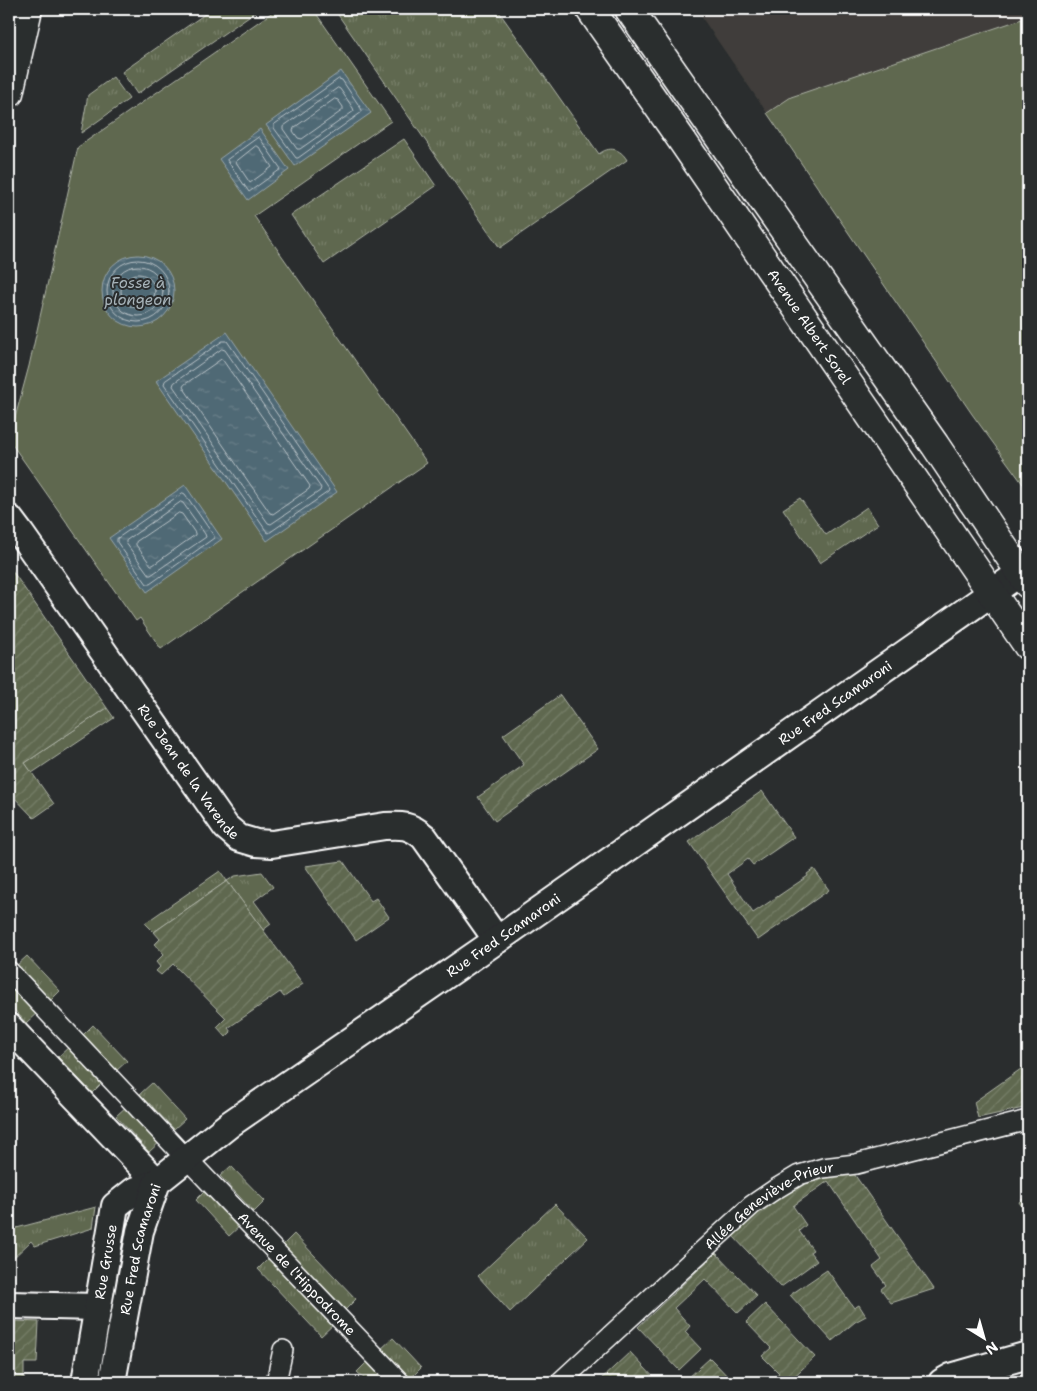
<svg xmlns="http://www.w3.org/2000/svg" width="1037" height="1391" font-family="'Shantell Sans',sans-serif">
	<defs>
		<pattern id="grass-tufts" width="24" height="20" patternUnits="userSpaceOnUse" patternTransform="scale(1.25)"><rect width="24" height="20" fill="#5f684f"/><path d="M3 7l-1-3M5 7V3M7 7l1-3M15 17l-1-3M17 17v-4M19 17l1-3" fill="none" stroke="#777f69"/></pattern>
		<pattern id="garden-furrows" width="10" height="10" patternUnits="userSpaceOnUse" patternTransform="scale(1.25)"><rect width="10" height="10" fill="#5f684f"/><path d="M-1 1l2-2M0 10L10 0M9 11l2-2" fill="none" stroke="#777f69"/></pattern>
		<pattern id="water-ripples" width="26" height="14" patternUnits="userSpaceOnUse" patternTransform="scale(1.25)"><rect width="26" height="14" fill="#506975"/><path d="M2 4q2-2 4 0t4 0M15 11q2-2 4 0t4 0" fill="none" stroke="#6a808a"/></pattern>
	</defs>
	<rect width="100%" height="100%" fill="#2a2d2e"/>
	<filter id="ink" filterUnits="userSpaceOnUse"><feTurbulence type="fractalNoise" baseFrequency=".02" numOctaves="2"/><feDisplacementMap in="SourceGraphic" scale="10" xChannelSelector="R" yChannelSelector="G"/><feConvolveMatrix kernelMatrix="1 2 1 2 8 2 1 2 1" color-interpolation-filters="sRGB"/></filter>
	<g filter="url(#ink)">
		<!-- built -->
		<polygon fill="#3f3d3a" points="696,9 1028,9 1028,17 791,97 767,113"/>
		<!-- grass -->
		<g fill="url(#grass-tufts)" stroke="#afb4a7">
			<polygon points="212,9 259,9 137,94 122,72"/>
			<path d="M334,9H497L599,154C609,146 620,148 627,160L500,248Z"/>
			<polygon points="113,77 129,99 81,133 88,95"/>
			<polygon points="404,139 436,186 324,264 291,215"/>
			<polygon points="800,498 826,535 867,507 878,524 820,563 783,509"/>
			<polygon points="107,708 114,718 32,773 25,763"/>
			<polygon points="220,871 227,881 235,876 262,872 273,887 254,901 271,924 263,930 227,881 154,932 145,923"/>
			<polygon points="27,956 60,991 49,1002 15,967"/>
			<polygon points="9,978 39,1011 26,1023 9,1004"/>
			<polygon points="93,1025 127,1061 116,1071 82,1036"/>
			<polygon points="71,1045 104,1081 92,1093 58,1057"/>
			<polygon points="152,1083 185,1119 174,1129 140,1094"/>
			<polygon points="128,1105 162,1140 149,1152 116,1116"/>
			<polygon points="231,1166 265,1201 254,1212 220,1176"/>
			<polygon points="208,1188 242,1224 229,1236 196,1200"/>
			<polygon points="555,1204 588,1238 510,1312 478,1276"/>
			<polygon points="96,1207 93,1228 35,1246 31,1241 9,1262 9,1230"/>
			<polygon points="294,1234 356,1299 345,1310 283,1245"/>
			<polygon points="271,1256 335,1323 321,1336 258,1269"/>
			<polygon points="393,1338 421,1368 409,1380 380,1350"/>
			<polygon points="370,1359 392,1382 368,1382 357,1372"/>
		</g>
		<!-- park -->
		<g fill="#5f684f" stroke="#afb4a7">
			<polygon points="277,9 313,9 391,121 254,216 427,463 161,649 140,618 136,621 9,440 29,366 78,147"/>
			<polygon points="1028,17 1028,491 972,414 767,113 791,97"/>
		</g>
		<!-- garden -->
		<g fill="url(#garden-furrows)" stroke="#afb4a7">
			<polygon points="9,566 107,708 25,763 54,804 34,818 9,792"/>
			<polygon points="560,695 598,749 495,821 478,797 524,765 503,735"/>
			<polygon points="762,791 794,837 753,865 748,859 727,874 753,913 808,876 807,874 814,869 829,890 758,940 689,842"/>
			<polygon points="343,861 371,901 376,898 389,917 356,940 305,866"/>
			<polygon points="227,881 303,984 284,997 280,992 228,1028 231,1032 226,1037 217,1027 226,1018 173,964 161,975 156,971 160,967 156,962 164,954 155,944 160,939 154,932"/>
			<polygon points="1028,1064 1028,1107 978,1118 974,1102"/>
			<path d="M852,1171L934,1289L891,1303L881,1289L886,1285L873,1267L882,1260L828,1181L793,1206L806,1225L799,1231L813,1250L810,1252L817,1261L781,1287L733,1236C746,1224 759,1210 774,1200C797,1184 825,1177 852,1171Z"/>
			<polygon points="1028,1195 1028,1216 1019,1202"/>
			<polygon points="716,1253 757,1296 738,1313 705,1279 674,1308 690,1326 685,1332 701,1349 679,1370 638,1327"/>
			<polygon points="827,1270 854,1308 859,1305 866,1316 855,1322 832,1341 790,1295"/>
			<polygon points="765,1304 815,1357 788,1382 779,1382 774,1377 779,1373 762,1356 771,1348 746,1322"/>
			<polygon points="15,1321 39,1322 37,1363 24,1363 24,1382 9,1381 9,1366 14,1366 14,1352 9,1352 9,1331 12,1331 15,1328"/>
			<polygon points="630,1352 658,1382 598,1382"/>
			<polygon points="710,1358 713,1361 733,1382 690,1382 687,1379"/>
		</g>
		<!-- water -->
		<g fill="url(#water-ripples)" stroke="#96a5ac">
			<polygon points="341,71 371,113 295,166 266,125"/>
			<polygon points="260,129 289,170 248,200 219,159"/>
			<circle cx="138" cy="291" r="36"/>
			<polygon points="227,332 337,492 267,541 156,381"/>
			<polygon points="185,485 222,539 147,592 109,538"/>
		</g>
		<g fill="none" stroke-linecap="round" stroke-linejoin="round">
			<!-- shore -->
			<g stroke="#b9c3c8" stroke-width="1">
				<polygon points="339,79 342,80 362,110 362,112 298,158 296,158 274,128 274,125"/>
				<polygon points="338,88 340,89 353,108 354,111 300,149 297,149 283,129 283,127"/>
				<polygon points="335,99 338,100 343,107 343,110 302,139 298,138 293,131 294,128"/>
				<polygon points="259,137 281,169 249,192 227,160"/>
				<polygon points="256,146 259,147 272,167 250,183 236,162"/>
				<circle cx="138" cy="291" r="31"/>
				<circle cx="138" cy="291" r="25"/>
				<circle cx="138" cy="291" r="17"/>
				<polygon points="223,341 227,341 329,490 328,492 269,533 267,532 164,384 165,381"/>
				<polygon points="222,349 225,350 321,488 320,491 271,524 268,523 173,386 174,383"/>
				<polygon points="222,359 310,486 309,489 273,514 270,513 183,387 184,385"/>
				<polygon points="183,493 185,494 214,536 214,538 150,584 147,584 117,542 117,539"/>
				<polygon points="181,502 183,503 205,534 206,537 151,575 149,575 126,543 126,541"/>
				<polygon points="179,513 182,514 195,533 195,535 153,565 151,565 136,545 136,542"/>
			</g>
			<!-- pedestrian casing -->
			<g stroke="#fff" stroke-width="22">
				<g id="pedestrian">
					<polyline points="9,971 180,1152"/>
					<path id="s1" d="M194,1166L400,1382"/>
					<polyline points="276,1382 283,1350"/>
					<path id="s2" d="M560,1382L752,1205L774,1190L799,1175L823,1168L856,1164L1028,1120"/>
				</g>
			</g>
			<!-- minor casing -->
			<g stroke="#fff" stroke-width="30">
				<g id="minor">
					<path id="s3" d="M9,518L21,534L226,827L239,838L256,843L272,844L385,826C402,825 410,825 424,837L497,940"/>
					<polyline points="9,1027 157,1182"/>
					<polyline points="9,1305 98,1307"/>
					<path id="s4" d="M85,1382L115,1206L134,1191L157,1182"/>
					<path id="s5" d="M112,1382L140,1231L157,1182L230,1124L497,940L1020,573"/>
					<polyline points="942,1382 951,1377 1028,1355"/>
				</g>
			</g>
			<!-- secondary casing -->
			<g stroke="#fff" stroke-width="31">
				<g id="secondary">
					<path id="s6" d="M590,9L681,139L1028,646"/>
					<polyline points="629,9 935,445 1028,584"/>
					<polyline points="9,93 28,9"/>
				</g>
			</g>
			<!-- pedestrian -->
			<use href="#pedestrian" stroke="#2a2d2e" stroke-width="19"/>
			<!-- minor -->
			<use href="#minor" stroke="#2a2d2e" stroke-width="26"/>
			<!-- secondary -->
			<use href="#secondary" stroke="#2a2d2e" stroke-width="28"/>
		</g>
	</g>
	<g text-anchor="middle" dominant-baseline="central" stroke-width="4" stroke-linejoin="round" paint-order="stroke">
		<!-- street labels -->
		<g font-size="14" fill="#fff" stroke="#2a2d2e">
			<text stroke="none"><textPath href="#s6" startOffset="386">Avenue Albert Sorel</textPath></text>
			<text stroke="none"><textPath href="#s5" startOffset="1036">Rue Fred Scamaroni</textPath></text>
			<text stroke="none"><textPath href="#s3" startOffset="311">Rue Jean de la Varende</textPath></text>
			<text stroke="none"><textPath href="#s5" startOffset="631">Rue Fred Scamaroni</textPath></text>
			<text stroke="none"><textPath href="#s2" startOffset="276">Allée Geneviève-Prieur</textPath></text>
			<text stroke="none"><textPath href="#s5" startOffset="136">Rue Fred Scamaroni</textPath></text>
			<text stroke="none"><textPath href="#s4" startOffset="122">Rue Grusse</textPath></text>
			<text stroke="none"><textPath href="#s1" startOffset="149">Avenue de l'Hippodrome</textPath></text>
		</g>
		<!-- water labels -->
		<g font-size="15" font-style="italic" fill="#a8b4ba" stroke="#2a2d2e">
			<text x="138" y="283">Fosse à<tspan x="138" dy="17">plongeon</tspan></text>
		</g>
	</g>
	<!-- margin -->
	<rect width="1037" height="1391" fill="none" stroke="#2a2d2e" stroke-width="30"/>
	<rect x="15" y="15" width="1007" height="1361" fill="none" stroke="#fff" stroke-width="2" filter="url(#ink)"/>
	<!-- north arrow -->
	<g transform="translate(984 1338) rotate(143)" stroke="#2a2d2e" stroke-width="4" paint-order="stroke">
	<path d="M0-4L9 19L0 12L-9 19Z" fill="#ffffff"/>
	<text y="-8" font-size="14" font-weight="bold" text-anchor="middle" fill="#ffffff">N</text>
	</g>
</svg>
